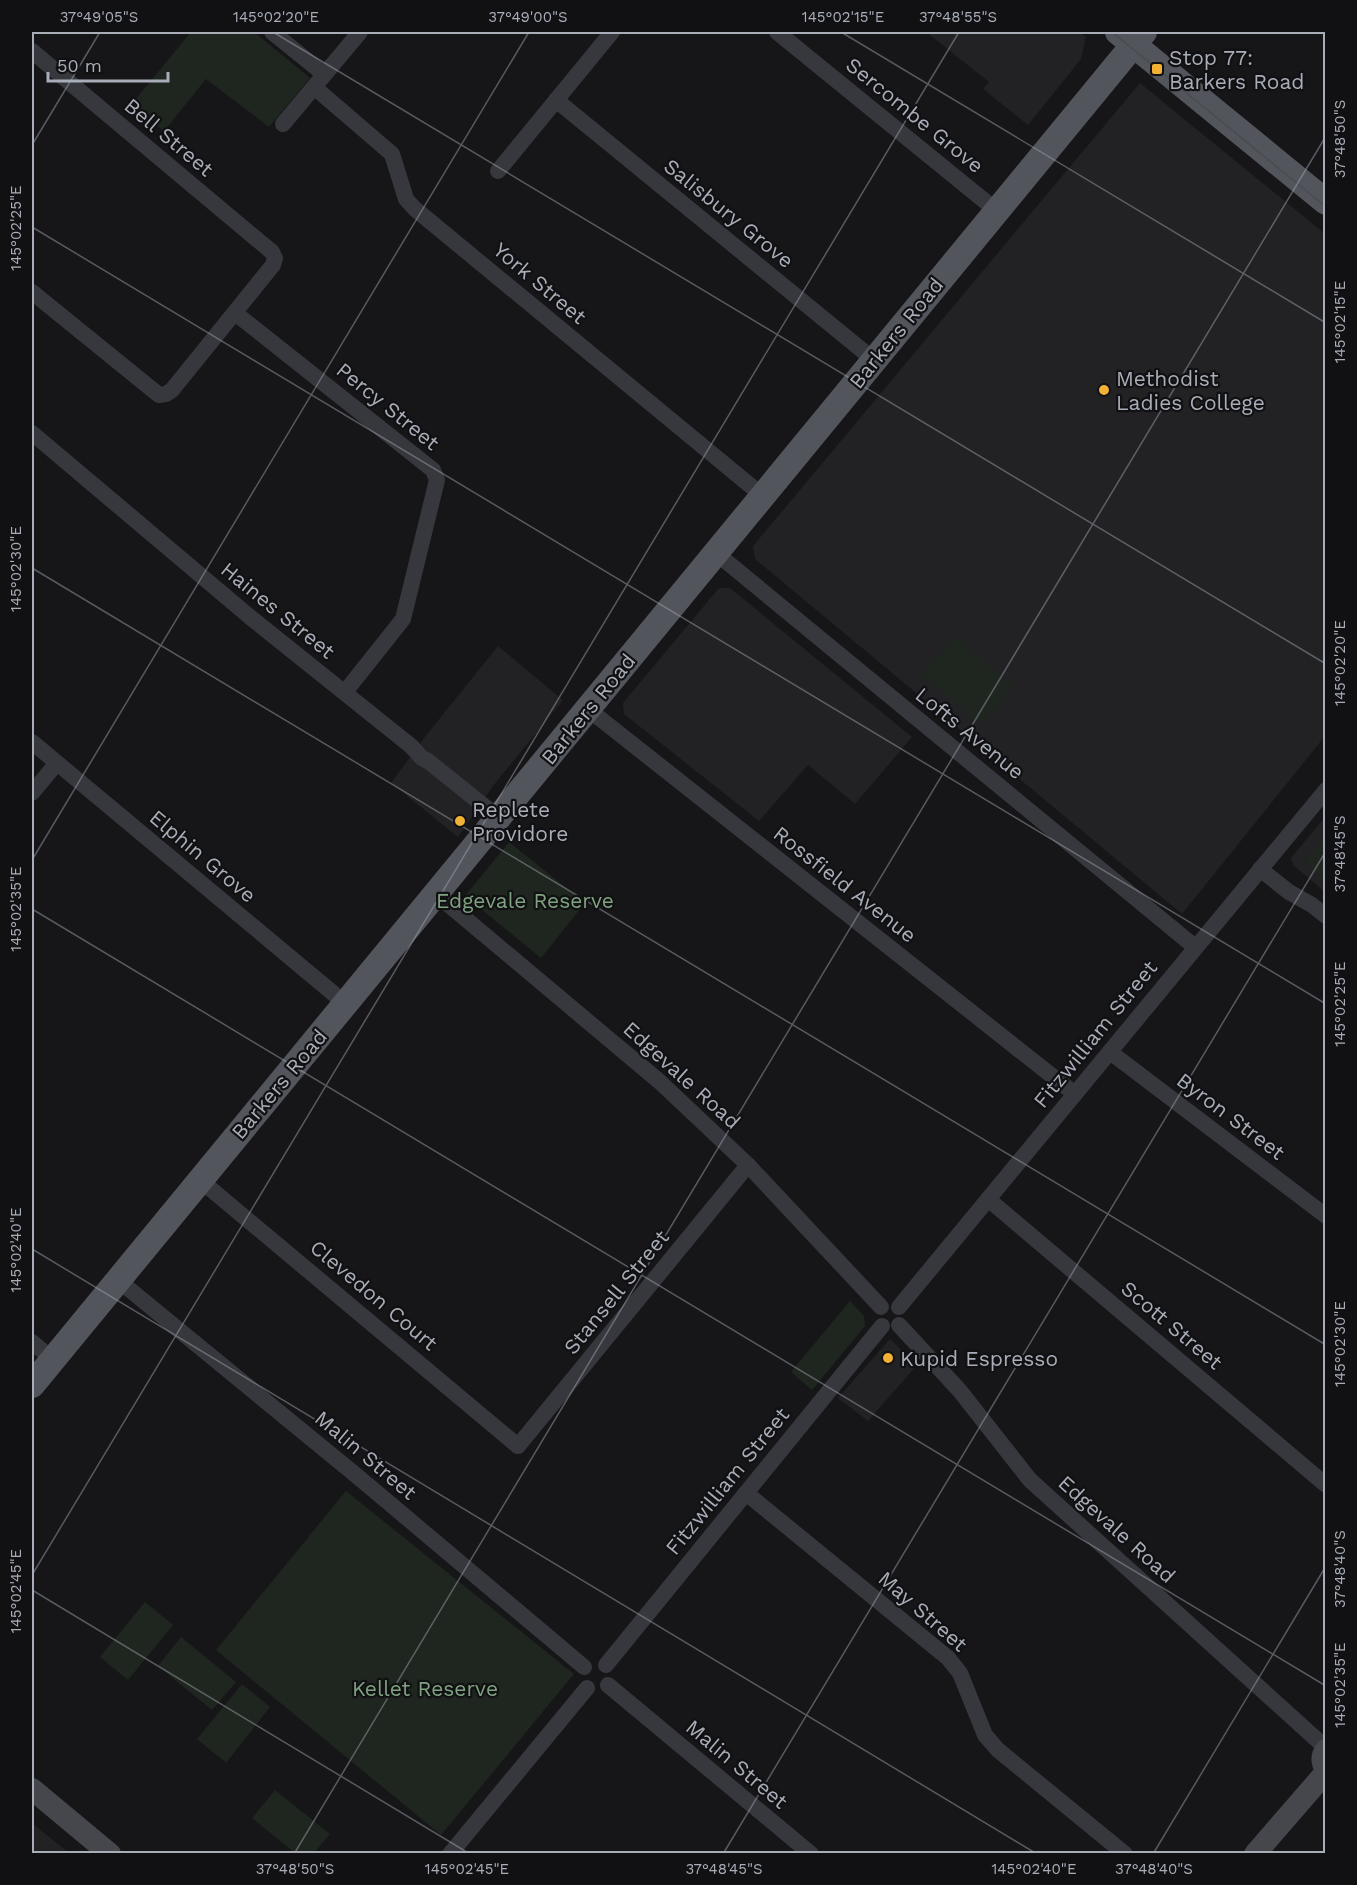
<svg xmlns="http://www.w3.org/2000/svg" width="1357" height="1885" font-family="'Work Sans',sans-serif">
	<rect width="100%" height="100%" fill="#161618"/>
	<!-- built -->
	<g fill="#222225">
		<polygon points="926,32 1080,32 1086,37 1081,59 1028,125 983,89 989,82"/>
		<polygon points="1140,83 1325,234 1325,736 1182,914 755,559 753,546"/>
		<polygon points="719,588 730,588 912,737 855,804 808,765 759,821 624,714 623,703"/>
		<polygon points="498,646 563,700 493,786 458,837 391,783 424,738"/>
		<polygon points="1325,817 1325,892 1293,865 1291,858"/>
		<polygon points="890,1339 917,1365 868,1421 838,1398"/>
		<polygon points="32,1823 69,1853 32,1853"/>
	</g>
	<!-- green -->
	<g fill="#1e261f">
		<polygon points="191,32 254,32 310,78 269,127 206,79 164,131 131,105"/>
		<polygon points="954,637 1013,686 981,724 922,675"/>
		<polygon points="1325,838 1325,880 1305,862"/>
		<polygon points="509,842 585,903 541,958 465,896"/>
		<polygon points="850,1301 864,1316 865,1326 812,1390 791,1372"/>
		<polygon points="346,1491 574,1674 441,1835 216,1650"/>
		<polygon points="145,1602 173,1625 128,1680 100,1657"/>
		<polygon points="181,1637 236,1682 212,1710 158,1666"/>
		<polygon points="242,1684 270,1707 226,1763 197,1739"/>
		<polygon points="275,1790 330,1834 314,1853 295,1853 252,1818"/>
	</g>
	<g fill="none" stroke-linecap="round" stroke-linejoin="round">
		<!-- street -->
		<g stroke="#37383d" stroke-width="16">
			<polyline points="272,32 324,74"/>
			<polyline points="777,32 997,211"/>
			<polyline points="32,51 272,252 275,258 273,265 172,390 166,394 159,395 32,292"/>
			<polyline points="314,87 392,154 406,199 415,209 763,496"/>
			<polyline points="556,100 874,360"/>
			<polyline points="283,124 360,32"/>
			<polyline points="498,171 612,32"/>
			<polyline points="235,313 433,470 437,480 403,619 345,692"/>
			<polyline points="32,433 250,617 411,746 422,758 428,761 499,818"/>
			<polyline points="716,553 1195,947"/>
			<polyline points="588,709 1075,1094"/>
			<polyline points="32,742 346,1004"/>
			<polyline points="32,793 57,763"/>
			<polyline points="1260,869 1289,892 1312,905 1326,916"/>
			<polyline points="436,894 660,1082 748,1165 881,1307"/>
			<polyline points="1110,1052 1326,1216"/>
			<polyline points="200,1180 518,1446 748,1165"/>
			<polyline points="988,1199 1326,1485"/>
			<polyline points="118,1280 357,1476 584,1667"/>
			<polyline points="899,1307 1326,790"/>
			<polyline points="899,1325 960,1391 1030,1480 1326,1748"/>
			<polyline points="32,1342 53,1360"/>
			<polyline points="746,1493 948,1658 960,1673 985,1735 998,1750 1125,1854"/>
			<polyline points="606,1665 882,1326"/>
			<polyline points="608,1685 811,1854"/>
			<polyline points="450,1854 587,1688"/>
		</g>
		<!-- secondary -->
		<g stroke="#45474d" stroke-width="22">
			<path d="M1326,1750C1321,1756 1322,1763 1326,1770"/>
			<polyline points="32,1789 110,1854"/>
			<polyline points="1255,1854 1326,1772"/>
		</g>
		<!-- primary -->
		<g stroke="#53555c" stroke-width="26">
			<polyline points="1118,32 1326,202"/>
			<polyline points="32,1385 1144,32"/>
		</g>
		<!-- tram -->
		<polyline stroke="#4a4c52" stroke-width="1.5" points="1112,32 1326,207"/>
	</g>
	<!-- ticks -->
	<path fill="none" stroke="#a8adb8" stroke-width="1.5" stroke-opacity="0.45" d="M273,32L1326,664M841,32L1326,323M32,145L100,32M32,227L1326,1004M32,568L1326,1345M32,860L529,32M32,909L1326,1686M32,1249L1037,1854M32,1575L959,32M32,1590L470,1854M294,1854L1326,136M723,1854L1326,851M1153,1854L1326,1566"/>
	<!-- markers -->
	<g fill="#f2b134" stroke="#111113" stroke-width="2">
		<rect x="1151" y="63" width="12" height="12" rx="3"/>
		<circle cx="1104" cy="390" r="6"/>
		<circle cx="460" cy="821" r="6"/>
		<circle cx="888" cy="1358" r="6"/>
	</g>
	<g text-anchor="middle" dominant-baseline="central" stroke-width="4.5" stroke-linejoin="round" paint-order="stroke">
		<!-- poi labels -->
		<g font-size="21" fill="#a8adb8" stroke="#111113" text-anchor="start">
			<text x="1169" y="57">Stop 77:<tspan x="1169" dy="24">Barkers Road</tspan></text>
			<text x="1116" y="378">Methodist<tspan x="1116" dy="24">Ladies College</tspan></text>
			<text x="472" y="809">Replete<tspan x="472" dy="24">Providore</tspan></text>
			<text x="900" y="1358">Kupid Espresso</text>
		</g>
		<!-- street labels -->
		<g font-size="21" fill="#a8adb8" stroke="#111113">
			<text transform="translate(915 115) rotate(39)">Sercombe Grove</text>
			<text transform="translate(169 137) rotate(40)">Bell Street</text>
			<text transform="translate(729 213) rotate(39)">Salisbury Grove</text>
			<text transform="translate(540 283) rotate(40)">York Street</text>
			<text transform="translate(896 333) rotate(-51)">Barkers Road</text>
			<text transform="translate(388 406) rotate(39)">Percy Street</text>
			<text transform="translate(278 610) rotate(39)">Haines Street</text>
			<text transform="translate(588 709) rotate(-51)">Barkers Road</text>
			<text transform="translate(970 733) rotate(39)">Lofts Avenue</text>
			<text transform="translate(203 856) rotate(40)">Elphin Grove</text>
			<text transform="translate(845 884) rotate(38)">Rossfield Avenue</text>
			<text transform="translate(1095 1034) rotate(-51)">Fitzwilliam Street</text>
			<text transform="translate(682 1075) rotate(42)">Edgevale Road</text>
			<text transform="translate(279 1084) rotate(-50)">Barkers Road</text>
			<text transform="translate(1231 1116) rotate(37)">Byron Street</text>
			<text transform="translate(616 1292) rotate(-51)">Stansell Street</text>
			<text transform="translate(374 1295) rotate(40)">Clevedon Court</text>
			<text transform="translate(1172 1325) rotate(40)">Scott Street</text>
			<text transform="translate(366 1455) rotate(40)">Malin Street</text>
			<text transform="translate(727 1481) rotate(-51)">Fitzwilliam Street</text>
			<text transform="translate(1117 1529) rotate(42)">Edgevale Road</text>
			<text transform="translate(923 1611) rotate(41)">May Street</text>
			<text transform="translate(737 1764) rotate(40)">Malin Street</text>
		</g>
		<!-- park labels -->
		<g font-size="21" fill="#7fa381" stroke="#111113">
			<text x="525" y="900">Edgevale Reserve</text>
			<text x="425" y="1688">Kellet Reserve</text>
		</g>
	</g>
	<!-- border -->
	<rect width="1357" height="1885" fill="none" stroke="#111113" stroke-width="66"/>
	<!-- scale -->
	<path d="M48 72v9h120v-9" fill="none" stroke="#a8adb8" stroke-width="3"/>
	<text x="57" y="72" font-size="18" fill="#a8adb8" stroke="#111113" stroke-width="4.5" paint-order="stroke">50 m</text>
	<rect x="33" y="33" width="1291" height="1819" fill="none" stroke="#a8adb8" stroke-width="2"/>
	<g font-size="15" text-anchor="middle" fill="#a8adb8">
		<text x="99" y="22">37°49'05"S</text>
		<text x="276" y="22">145°02'20"E</text>
		<text x="528" y="22">37°49'00"S</text>
		<text x="843" y="22">145°02'15"E</text>
		<text x="958" y="22">37°48'55"S</text>
		<text transform="translate(1340 139) rotate(-90)" y="5">37°48'50"S</text>
		<text transform="translate(16 228) rotate(-90)" y="5">145°02'25"E</text>
		<text transform="translate(1340 322) rotate(-90)" y="5">145°02'15"E</text>
		<text transform="translate(16 569) rotate(-90)" y="5">145°02'30"E</text>
		<text transform="translate(1340 663) rotate(-90)" y="5">145°02'20"E</text>
		<text transform="translate(1340 854) rotate(-90)" y="5">37°48'45"S</text>
		<text transform="translate(16 909) rotate(-90)" y="5">145°02'35"E</text>
		<text transform="translate(1340 1004) rotate(-90)" y="5">145°02'25"E</text>
		<text transform="translate(16 1250) rotate(-90)" y="5">145°02'40"E</text>
		<text transform="translate(1340 1344) rotate(-90)" y="5">145°02'30"E</text>
		<text transform="translate(1340 1569) rotate(-90)" y="5">37°48'40"S</text>
		<text transform="translate(16 1591) rotate(-90)" y="5">145°02'45"E</text>
		<text transform="translate(1340 1685) rotate(-90)" y="5">145°02'35"E</text>
		<text x="295" y="1874">37°48'50"S</text>
		<text x="467" y="1874">145°02'45"E</text>
		<text x="724" y="1874">37°48'45"S</text>
		<text x="1034" y="1874">145°02'40"E</text>
		<text x="1154" y="1874">37°48'40"S</text>
	</g>
</svg>
